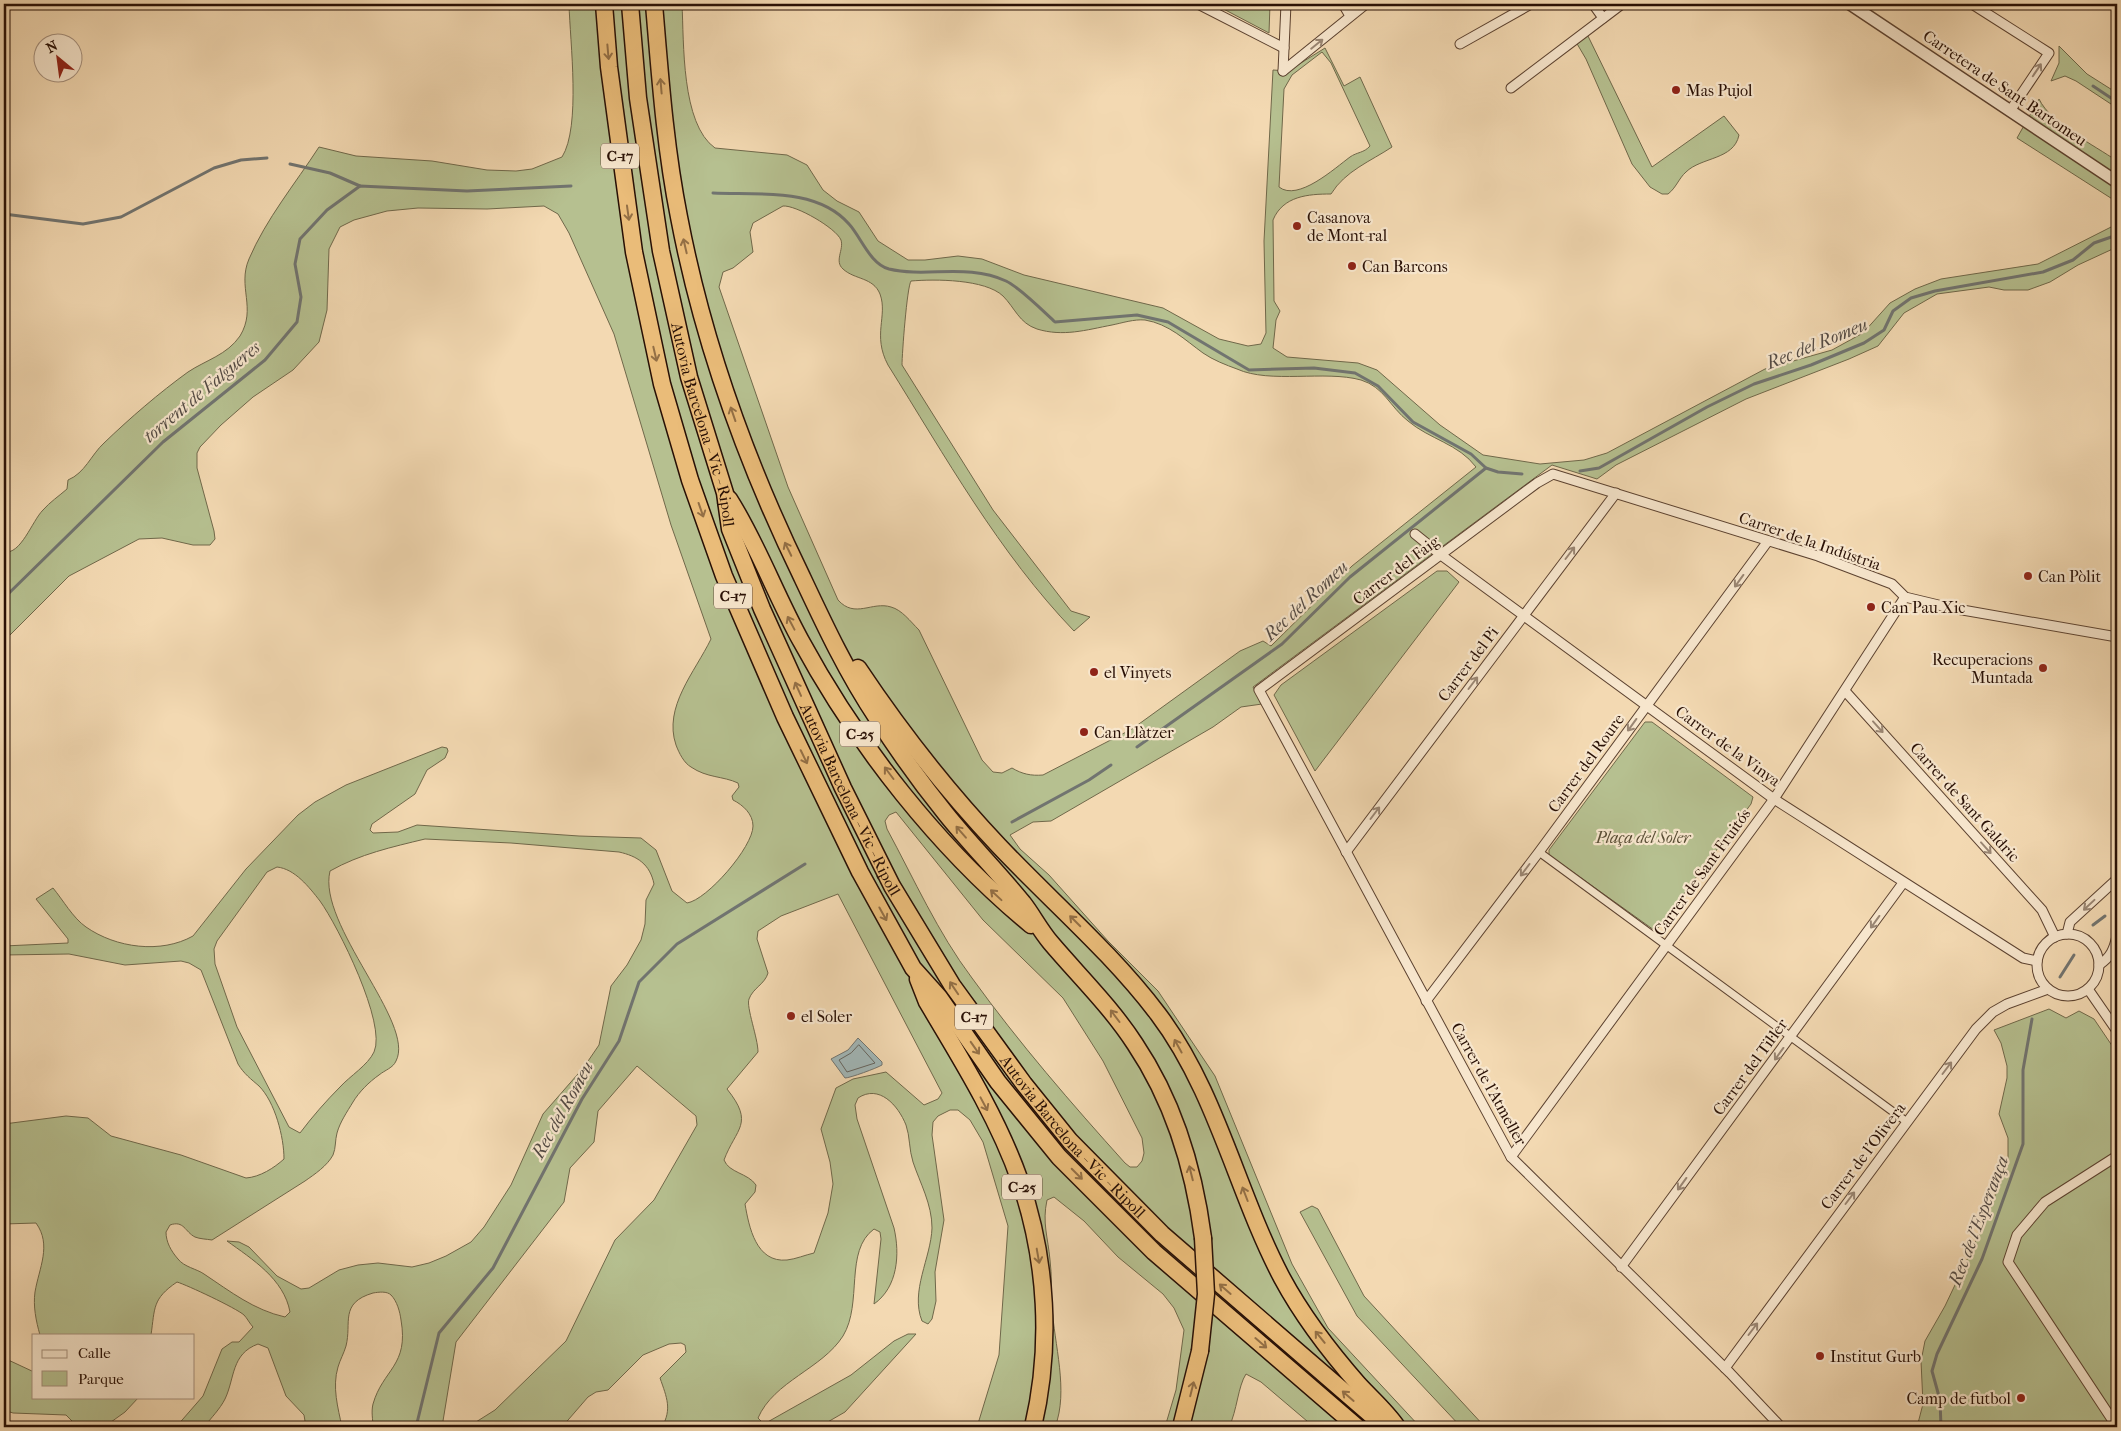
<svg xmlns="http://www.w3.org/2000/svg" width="2121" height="1431" font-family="'IM FELL French Canon',serif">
	<rect width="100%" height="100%" fill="#f3d9b2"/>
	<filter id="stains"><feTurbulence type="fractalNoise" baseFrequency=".004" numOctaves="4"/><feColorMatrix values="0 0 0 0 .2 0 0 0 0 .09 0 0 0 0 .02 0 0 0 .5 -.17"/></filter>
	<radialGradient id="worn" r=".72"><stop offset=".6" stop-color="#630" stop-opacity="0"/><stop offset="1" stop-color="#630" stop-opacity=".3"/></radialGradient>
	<!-- green -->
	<g fill="#b6c090" stroke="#70684a" fill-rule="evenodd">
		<path d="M569,4H682C684,42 681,124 715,148L787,155L807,165L823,190L837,201L859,212L878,241L908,260H925L958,256L982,259L1024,275L1163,308L1219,339L1248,346L1261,344L1266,333L1264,241L1273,70L1288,71L1325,48L1344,86L1360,77L1392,147C1371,161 1345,171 1331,194C1308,194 1283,196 1273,220L1274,301L1280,311L1276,320L1273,348L1287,357L1358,363L1377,370L1440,425L1483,455L1540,464L1584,460L1607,453L1765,369L1832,350L1863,333L1890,303L1915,289L1941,279L2038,264L2117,224V247L2078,265L2050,282L2028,290H2004L1989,287L1937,294L1904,313L1878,346L1849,359L1746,399L1616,465L1597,479L1552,465L1253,687L1262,704L1241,707L1213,727L1051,821L1033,822L1010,835L1020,849L1049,875L1108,941L1158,991L1215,1076L1292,1264L1328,1328L1420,1427H1314L1261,1382L1246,1374C1238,1386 1237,1411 1229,1427H1165L1176,1390L1184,1330L1174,1308L1163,1294L1118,1257L1084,1221L1054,1197L1047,1200C1042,1223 1048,1237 1050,1260C1052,1275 1051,1291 1052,1306C1054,1344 1069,1391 1055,1427H977L999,1355L1008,1226L983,1142L970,1120L958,1110H950L938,1116L933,1122L932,1135L944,1220L935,1272L936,1301L932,1319L928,1324L922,1321C910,1291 931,1258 932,1228C932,1204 920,1183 913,1162C909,1150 910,1136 906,1125C898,1105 879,1084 858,1098L855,1105L857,1119L894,1228C900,1254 898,1287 874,1304L881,1239L880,1232L874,1229C844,1251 863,1303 843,1336C822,1369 774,1381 758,1418L764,1424L851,1375L894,1341L908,1334H916L845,1412L819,1427H662C672,1409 667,1398 660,1378L686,1352L685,1345L681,1343L669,1344L643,1355L608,1390L596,1392L588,1397L562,1427H468L495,1410L566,1341L615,1240L654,1200L697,1125L696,1116L637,1066L598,1111L594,1142L570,1168L564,1202L456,1342L442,1427H373C373,1420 371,1412 373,1404C383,1369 409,1366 401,1320C400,1312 397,1301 391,1295C387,1291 379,1292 373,1293C339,1303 352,1323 346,1346C344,1353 340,1360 338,1367C332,1387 338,1408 342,1427H306L304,1415L286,1396L268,1348L258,1344C231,1354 235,1378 225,1399C220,1409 211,1418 204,1427H176L203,1396L222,1349L232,1342H239L253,1327C250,1324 247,1318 244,1315C236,1308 187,1285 177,1282C152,1299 155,1308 151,1335H40C36,1321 33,1306 35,1292C39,1268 52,1245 36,1223L4,1224V1124L66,1116L88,1118L111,1136L181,1155L246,1178C260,1177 274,1168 284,1159C284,1137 275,1102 259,1086C251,1079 244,1074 238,1064L201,970L189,963L181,961L125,965L69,954L4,955V946L68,943V939L36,899L53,888C63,900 73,918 86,927C116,948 161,954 193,936L246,869L298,815L315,802L346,785L442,747L447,748L448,751L445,758L427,770L415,794L372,824L370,830L373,833L398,832L417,825L579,836L641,838L656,850L672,891L687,903C707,900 753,847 753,826C753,814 743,805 733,800L732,796L739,787L738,783C723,776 707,778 691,767C684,763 679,753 676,745C663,707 695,672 711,639L671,525L614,334L569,233L558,214L544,206L487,209L418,208L387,211L354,220L340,227L329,249L327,310L319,342L293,370L253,397L221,425L200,447L197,453V468L214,531L215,539L210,545H193L162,538L139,539L69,576L4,641V552C21,555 32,521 43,510C50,502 59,496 67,489L68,480C85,473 91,455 104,443C130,418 159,393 188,372C206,360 227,355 240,336C257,308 237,287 249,259C266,219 295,184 319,147L356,156L432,161L487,170L516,171L532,169L562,157C581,127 570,42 569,4ZM1322,52L1331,63L1370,146C1364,153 1357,152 1350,157C1335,168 1298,202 1279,187L1284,89L1292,75ZM783,206C796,205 836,228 841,240C844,250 834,261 843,269C855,280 873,277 880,294C888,316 872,335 888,365C945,456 999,553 1074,631L1090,617L1071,611L993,510L902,365C902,354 907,287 911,281C935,279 985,279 1003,296C1015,308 1019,323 1037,329C1063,337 1086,330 1112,325C1122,323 1134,319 1145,320C1169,324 1185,340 1203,353C1213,360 1226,365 1237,369C1270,384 1325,370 1361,380C1384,387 1390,407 1408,421C1429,439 1459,444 1476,467L1352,566L1271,646L1263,641L1240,651L1132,729L1043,775C1031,776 1022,774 1012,768L1002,773L993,772L982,760L919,630C910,621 902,610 891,607C872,601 855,619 838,600L788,487L719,287L723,272L733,268L753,252L750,232L753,223ZM896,812L983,920L1063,998L1103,1061L1142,1138L1144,1153L1142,1161L1137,1167H1130L1125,1163C1071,1103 1019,1043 972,978C938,933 914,879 887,829L885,821L889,815ZM425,839L511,843L619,852C637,856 650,864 654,884L646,900L645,924L641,940L627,965L611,986L599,1045L584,1067L543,1114L511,1185L484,1227L471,1242L446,1256L429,1263L412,1267L378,1263L358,1265L339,1270L309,1288L301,1289L277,1276L249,1247L239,1242L227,1241C252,1259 284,1279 290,1312L285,1317C254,1310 231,1292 204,1274C197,1269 184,1267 178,1259C171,1251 166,1242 166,1232L170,1225C184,1220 185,1232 195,1237C200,1239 206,1239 212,1240L305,1181C315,1174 327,1166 333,1155C336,1148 335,1140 337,1133C340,1122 347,1112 353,1102C359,1092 369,1082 379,1075C385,1070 393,1068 396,1061C416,1023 317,925 330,871C360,854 392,847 425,839ZM277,867C295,869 309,887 320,901C338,926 387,1024 374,1052C368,1065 350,1076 340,1087C326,1101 312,1117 300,1133L289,1127L237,1027L215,964L214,949L217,941L267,872ZM838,894L942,1093L938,1099L924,1105L886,1072L853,1079L836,1088L821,1129L830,1162L833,1184L828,1213L814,1253C805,1255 796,1259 787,1260C756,1263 749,1227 745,1204L755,1192L756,1185C748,1173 729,1173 724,1160C736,1128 755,1124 727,1089L758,1052C758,1038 746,1007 749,999C753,988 765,984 768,973L757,939L758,931L781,916Z"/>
		<polygon points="1214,4 1270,4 1269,33"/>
		<path d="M1587,34L1652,167L1724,116L1739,135C1734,160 1701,157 1686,172C1679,178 1676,188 1668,194H1662L1650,187L1632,164L1586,59L1576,42Z"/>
		<polygon points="2059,46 2087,74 2117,93 2117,108 2076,81 2065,76 2051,81 2059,63"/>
		<path d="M2039,99C2051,124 2094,145 2117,161V202L2017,138Z"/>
		<polygon points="1437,571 1447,571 1459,582 1315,771 1274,695 1281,685"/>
		<polygon points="1645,722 1652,722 1753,797 1751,804 1659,927 1654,930 1549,855 1549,850"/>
		<polygon points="2049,1009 2066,1018 2079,1011 2094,1019 2117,1053 2117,1427 1917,1427 1923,1404 1921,1361 1925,1341 1945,1306 1983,1226 2008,1162 2008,1138 1999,1114 2007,1078 2007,1066 2001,1043 1994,1030"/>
		<polygon points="1312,1206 1318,1209 1364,1296 1485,1427 1461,1427 1357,1316 1300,1212"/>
		<polygon points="4,1358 34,1372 34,1397 139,1397 125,1412 104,1427 78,1427 66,1415 13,1413 4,1410"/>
	</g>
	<!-- water -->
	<path fill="#a1b7b8" stroke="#717470" d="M858,1038L882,1062V1065C877,1068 850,1078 845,1078L831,1059L848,1050Z"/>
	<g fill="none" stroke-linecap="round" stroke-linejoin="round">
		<!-- shore -->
		<polygon stroke="#65645e" stroke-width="1" points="859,1045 875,1063 847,1072 839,1060 851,1053"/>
		<!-- stream -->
		<g stroke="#717470" stroke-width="3">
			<polyline points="2093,86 2117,102"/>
			<polyline points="290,164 330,173 360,186"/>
			<path d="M713,193C757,195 817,187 849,224C861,237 870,264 889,269C927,278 967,263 1006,281C1019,287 1043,311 1055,322L1137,315L1168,322L1249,370L1314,368L1355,373L1378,386L1413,422L1471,454L1486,468L1498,472L1522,474"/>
			<polyline points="4,214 83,224 121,217 214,168 241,160 267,158"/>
			<polyline points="1580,471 1599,468 1707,407 1754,384 1811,365 1864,343 1884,330 1893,311 1911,298 1935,291 2043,272 2073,260 2094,243 2117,235"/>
			<polyline points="4,598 163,442 265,360 297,322 301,297 295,264 300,239 327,210 360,186 467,191 571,186"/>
			<polyline points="1137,747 1282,644 1350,577 1486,468"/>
			<polyline points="1012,822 1089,780 1111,765"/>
			<polyline points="2093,925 2105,916"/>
			<polyline points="2060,977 2074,955"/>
			<polyline points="416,1427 439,1333 493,1268 582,1099 619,1041 639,982 677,944 805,864"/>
			<polyline points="1941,1427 1940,1400 1932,1371 1937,1354 1982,1259 2023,1144 2023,1070 2032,1019"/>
		</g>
		<!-- pedestrian casing -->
		<g stroke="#5c4230" stroke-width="9">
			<polyline id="pedestrian" points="1539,852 1907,1122"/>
		</g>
		<!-- minor casing -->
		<g stroke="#5c4230" stroke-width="11">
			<g id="minor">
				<polyline points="1198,4 1284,48"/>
				<polyline points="1343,4 1350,16"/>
				<polyline points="1593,4 1603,18"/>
				<polyline points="1972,4 2049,53 2010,111"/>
				<polyline points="1460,44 1531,4"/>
				<polyline points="1283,71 1366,4"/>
				<polyline points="1283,71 1286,4"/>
				<polyline points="1511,88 1622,4"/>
				<polyline points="1415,534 1441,555 1774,799 2023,958 2037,961"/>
				<polyline points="1845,691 2042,910 2055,937"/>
				<polyline points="1346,852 1616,493"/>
				<circle cx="2068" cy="965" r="31"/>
				<polyline points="2067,934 2070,922 2117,879"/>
				<path d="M2099,965C2111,957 2114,949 2117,936"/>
				<polyline points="2088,989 2117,1031"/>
				<polyline points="1426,1001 1539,852 1768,541"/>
				<polyline points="2117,1156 2045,1202 2017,1235 2008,1262 2117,1427"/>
				<polyline points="1511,1157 1774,799 1905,597"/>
				<polyline points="1621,1267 1903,883"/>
				<polyline points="1725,1368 1976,1029 1993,1012 2007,1004 2048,989"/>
				<polyline points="1781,1427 1730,1373 1511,1157 1259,690 1537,483 1553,474 1818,556 1892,584 1905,597 1951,608 2117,637"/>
			</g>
		</g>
		<!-- tertiary casing -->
		<g stroke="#5c4230" stroke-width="14">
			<polyline id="tertiary" points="1850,4 2117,182"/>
		</g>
		<!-- motorway casing -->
		<g stroke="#291005" stroke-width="19">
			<g id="motorway">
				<polyline points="604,4 609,67 634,252 662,384 690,480 724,576 785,717 860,872 913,968 939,997 998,1082 1059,1157 1154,1252 1357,1427"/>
				<path id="s1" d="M630,4L638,98L661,251L689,377L725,493L730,529L762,609L843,788L892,886L952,985L1024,1084L1070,1141L1162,1234L1385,1427"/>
				<path d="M654,4C660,75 665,147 679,217C703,343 746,462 802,577C825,626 847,673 877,718C898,751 921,783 946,814C970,844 998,872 1023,903C1033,916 1040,930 1051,943C1079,976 1111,1007 1135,1044C1174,1102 1194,1169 1203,1238"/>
				<path d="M729,499C757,543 775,594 801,641C858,746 939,849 1031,925"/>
				<path d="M858,668C900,731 947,791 999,846C1052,902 1111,952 1158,1014C1217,1092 1237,1193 1282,1278C1303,1317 1330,1352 1359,1385C1372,1399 1387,1412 1397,1427"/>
				<path d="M918,979L927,1002C961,1059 998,1118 1020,1181C1047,1260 1052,1346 1033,1427"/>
				<polyline points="1181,1427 1200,1351"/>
			</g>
		</g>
		<!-- pedestrian -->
		<use href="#pedestrian" stroke="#f7e6cd" stroke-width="7"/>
		<!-- minor -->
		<use href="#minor" stroke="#f7e6cd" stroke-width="9"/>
		<!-- tertiary -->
		<use href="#tertiary" stroke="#f7e6cd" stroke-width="11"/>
		<!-- motorway -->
		<use href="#motorway" stroke="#eabc79" stroke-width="16"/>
		<!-- motorway-bridge casing -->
		<g stroke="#291005" stroke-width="19" stroke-linecap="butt">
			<polyline id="motorway-bridge" points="1200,1351 1206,1294 1203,1238"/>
		</g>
		<!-- motorway-bridge -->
		<use href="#motorway-bridge" stroke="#eabc79" stroke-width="16"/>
	</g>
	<!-- one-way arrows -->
	<defs><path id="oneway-shaft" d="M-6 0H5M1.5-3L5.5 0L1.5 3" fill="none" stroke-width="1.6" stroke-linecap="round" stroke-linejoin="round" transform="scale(1.25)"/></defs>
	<g stroke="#9a8673">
		<use href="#oneway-shaft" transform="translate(1317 44) rotate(-39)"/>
		<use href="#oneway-shaft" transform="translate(2037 70) rotate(-56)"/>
		<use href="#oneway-shaft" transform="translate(1570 553) rotate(-53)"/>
		<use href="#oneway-shaft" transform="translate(1739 581) rotate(126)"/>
		<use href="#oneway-shaft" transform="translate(1473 683) rotate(-53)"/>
		<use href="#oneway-shaft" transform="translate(1632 725) rotate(126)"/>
		<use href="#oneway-shaft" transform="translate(1878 727) rotate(48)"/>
		<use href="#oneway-shaft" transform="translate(1375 813) rotate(-53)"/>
		<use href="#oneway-shaft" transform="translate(1986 848) rotate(48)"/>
		<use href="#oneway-shaft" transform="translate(1525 870) rotate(127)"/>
		<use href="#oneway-shaft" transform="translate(2089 905) rotate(137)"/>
		<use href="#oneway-shaft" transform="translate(1875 922) rotate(126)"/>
		<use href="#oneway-shaft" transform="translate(1779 1054) rotate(126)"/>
		<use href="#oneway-shaft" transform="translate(1947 1068) rotate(-53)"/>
		<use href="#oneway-shaft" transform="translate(1682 1184) rotate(126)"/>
		<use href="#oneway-shaft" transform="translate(1850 1198) rotate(-53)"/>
		<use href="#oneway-shaft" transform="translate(1753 1329) rotate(-53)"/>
	</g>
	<g stroke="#936f45">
		<use href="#oneway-shaft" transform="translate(608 52) rotate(85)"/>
		<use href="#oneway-shaft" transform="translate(661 86) rotate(-95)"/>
		<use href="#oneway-shaft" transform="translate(628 213) rotate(82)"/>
		<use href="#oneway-shaft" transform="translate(685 246) rotate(-103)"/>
		<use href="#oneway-shaft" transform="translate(655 354) rotate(77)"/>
		<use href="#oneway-shaft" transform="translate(733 414) rotate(-109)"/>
		<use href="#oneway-shaft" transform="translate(701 510) rotate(71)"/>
		<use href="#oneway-shaft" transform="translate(788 549) rotate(-116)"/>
		<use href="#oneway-shaft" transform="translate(791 623) rotate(-118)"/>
		<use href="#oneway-shaft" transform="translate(798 689) rotate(-114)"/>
		<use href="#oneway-shaft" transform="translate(804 757) rotate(64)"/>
		<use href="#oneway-shaft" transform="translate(889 773) rotate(-127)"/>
		<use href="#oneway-shaft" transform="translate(961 832) rotate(-131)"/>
		<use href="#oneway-shaft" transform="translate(996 895) rotate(-137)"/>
		<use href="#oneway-shaft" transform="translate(883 914) rotate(61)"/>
		<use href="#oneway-shaft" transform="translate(1075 921) rotate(-135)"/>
		<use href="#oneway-shaft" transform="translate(954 988) rotate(-124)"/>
		<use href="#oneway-shaft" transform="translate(1115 1016) rotate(-127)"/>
		<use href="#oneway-shaft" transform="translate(1178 1046) rotate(-119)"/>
		<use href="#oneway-shaft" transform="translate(975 1048) rotate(55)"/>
		<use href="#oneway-shaft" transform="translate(984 1104) rotate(62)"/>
		<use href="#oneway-shaft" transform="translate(1191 1173) rotate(-104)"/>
		<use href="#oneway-shaft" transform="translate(1077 1174) rotate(45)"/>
		<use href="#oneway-shaft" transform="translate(1245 1194) rotate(-111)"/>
		<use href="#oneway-shaft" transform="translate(1038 1256) rotate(80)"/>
		<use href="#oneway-shaft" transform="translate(1225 1289) rotate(-139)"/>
		<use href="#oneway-shaft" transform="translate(1320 1337) rotate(-129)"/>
		<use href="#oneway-shaft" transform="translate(1261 1343) rotate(41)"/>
		<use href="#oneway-shaft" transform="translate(1192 1389) rotate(-76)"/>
		<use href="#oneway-shaft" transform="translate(1348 1396) rotate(-139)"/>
	</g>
	<!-- markers -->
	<g fill="#8f2418" stroke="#f7e6cd" stroke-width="2">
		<circle cx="1676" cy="90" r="5"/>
		<circle cx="1297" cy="226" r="5"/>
		<circle cx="1352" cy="266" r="5"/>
		<circle cx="2028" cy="576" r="5"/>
		<circle cx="1871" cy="607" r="5"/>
		<circle cx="2043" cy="668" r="5"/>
		<circle cx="1094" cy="672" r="5"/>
		<circle cx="1084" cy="732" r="5"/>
		<circle cx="791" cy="1016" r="5"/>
		<circle cx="1820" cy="1356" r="5"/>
		<circle cx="2021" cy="1398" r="5"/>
	</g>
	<g text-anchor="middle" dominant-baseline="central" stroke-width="4.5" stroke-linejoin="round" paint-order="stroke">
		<!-- shield labels -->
		<g fill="#f7e6cd" stroke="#675041" stroke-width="1">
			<rect x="601" y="143.5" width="38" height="25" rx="4"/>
			<rect x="714" y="583.5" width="38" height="25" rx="4"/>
			<rect x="840" y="721.5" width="40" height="25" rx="4"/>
			<rect x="955" y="1004.5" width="38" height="25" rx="4"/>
			<rect x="1002" y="1174.5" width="40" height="25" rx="4"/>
		</g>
		<g font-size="15" font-weight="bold" fill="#291005">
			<text x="620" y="156">C-17</text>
			<text x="733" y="596">C-17</text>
			<text x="860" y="734">C-25</text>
			<text x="974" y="1017">C-17</text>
			<text x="1022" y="1187">C-25</text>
		</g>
		<!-- street labels -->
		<g font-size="16" fill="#291005" stroke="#f7e6cd">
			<text transform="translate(2005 88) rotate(34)">Carretera de Sant Bartomeu</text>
			<text stroke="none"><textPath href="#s1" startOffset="428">Autovia Barcelona - Vic - Ripoll</textPath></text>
			<text transform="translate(1810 541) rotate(19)">Carrer de la Indústria</text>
			<text transform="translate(1396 570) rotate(-37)">Carrer del Faig</text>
			<text transform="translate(1468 664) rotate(-53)">Carrer del Pi</text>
			<text transform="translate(1728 746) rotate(36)">Carrer de la Vinya</text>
			<text transform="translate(1586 763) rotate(-54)">Carrer del Roure</text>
			<text stroke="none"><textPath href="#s1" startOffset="832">Autovia Barcelona - Vic - Ripoll</textPath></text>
			<text transform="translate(1965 802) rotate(48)">Carrer de Sant Galdric</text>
			<text transform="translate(1702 872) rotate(-54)">Carrer de Sant Fruitós</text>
			<text transform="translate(1750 1067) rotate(-54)">Carrer del Til·ler</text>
			<text transform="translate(1489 1084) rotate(61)">Carrer de l'Atmeller</text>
			<text stroke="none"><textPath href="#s1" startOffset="1238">Autovia Barcelona - Vic - Ripoll</textPath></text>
			<text transform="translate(1863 1156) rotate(-53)">Carrer de l'Olivera</text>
		</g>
		<!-- poi labels -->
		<g font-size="16" fill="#291005" stroke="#f7e6cd" text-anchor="start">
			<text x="1686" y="90">Mas Pujol</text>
			<text x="1307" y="217">Casanova<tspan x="1307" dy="18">de Mont-ral</tspan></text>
			<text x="1362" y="266">Can Barcons</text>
			<text x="2038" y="576">Can Pòlit</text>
			<text x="1881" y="607">Can Pau Xic</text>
			<text x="2033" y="659" text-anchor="end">Recuperacions<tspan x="2033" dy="18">Muntada</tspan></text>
			<text x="1104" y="672">el Vinyets</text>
			<text x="1094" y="732">Can Llàtzer</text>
			<text x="801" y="1016">el Soler</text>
			<text x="1830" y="1356">Institut Gurb</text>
			<text x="2011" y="1398" text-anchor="end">Camp de futbol</text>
		</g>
		<!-- park labels -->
		<g font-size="16" font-style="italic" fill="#5a4e36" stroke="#f7e6cd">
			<text x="1643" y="837">Plaça del Soler</text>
		</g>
		<!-- water labels -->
		<g font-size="18" font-style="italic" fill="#534a44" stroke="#f7e6cd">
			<text transform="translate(1817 344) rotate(-22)">Rec del Romeu</text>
			<text transform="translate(202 392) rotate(-40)">torrent de Falgueres</text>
			<text transform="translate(1306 601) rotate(-43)">Rec del Romeu</text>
			<text transform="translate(563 1110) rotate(-61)">Rec del Romeu</text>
			<text transform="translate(1979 1221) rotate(-69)">Rec de l'Esperança</text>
		</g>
	</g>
	<!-- margin -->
	<rect width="2121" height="1431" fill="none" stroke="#f3d9b2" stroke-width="20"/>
	<rect x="5" y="5" width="2111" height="1421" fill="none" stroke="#291005" stroke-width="2.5"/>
	<rect x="10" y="10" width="2101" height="1411" fill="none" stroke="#291005"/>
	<!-- legend -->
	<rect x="32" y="1334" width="162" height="65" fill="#f7e6cd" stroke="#a5907d"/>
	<rect x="42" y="1350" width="25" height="8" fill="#f7e6cd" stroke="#a5907d"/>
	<text x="78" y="1358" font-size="15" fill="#291005">Calle</text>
	<rect x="42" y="1371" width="25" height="15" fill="#b6c090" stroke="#a5907d"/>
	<text x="78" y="1384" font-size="15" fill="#291005">Parque</text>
	<!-- north arrow -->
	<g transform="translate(58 58) rotate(331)"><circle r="24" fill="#f7e6cd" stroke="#a5907d"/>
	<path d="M0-4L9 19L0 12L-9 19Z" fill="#8f2418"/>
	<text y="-8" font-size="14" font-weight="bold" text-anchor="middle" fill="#291005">N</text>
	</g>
	<rect width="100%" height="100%" filter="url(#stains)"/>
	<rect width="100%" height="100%" fill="url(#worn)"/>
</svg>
